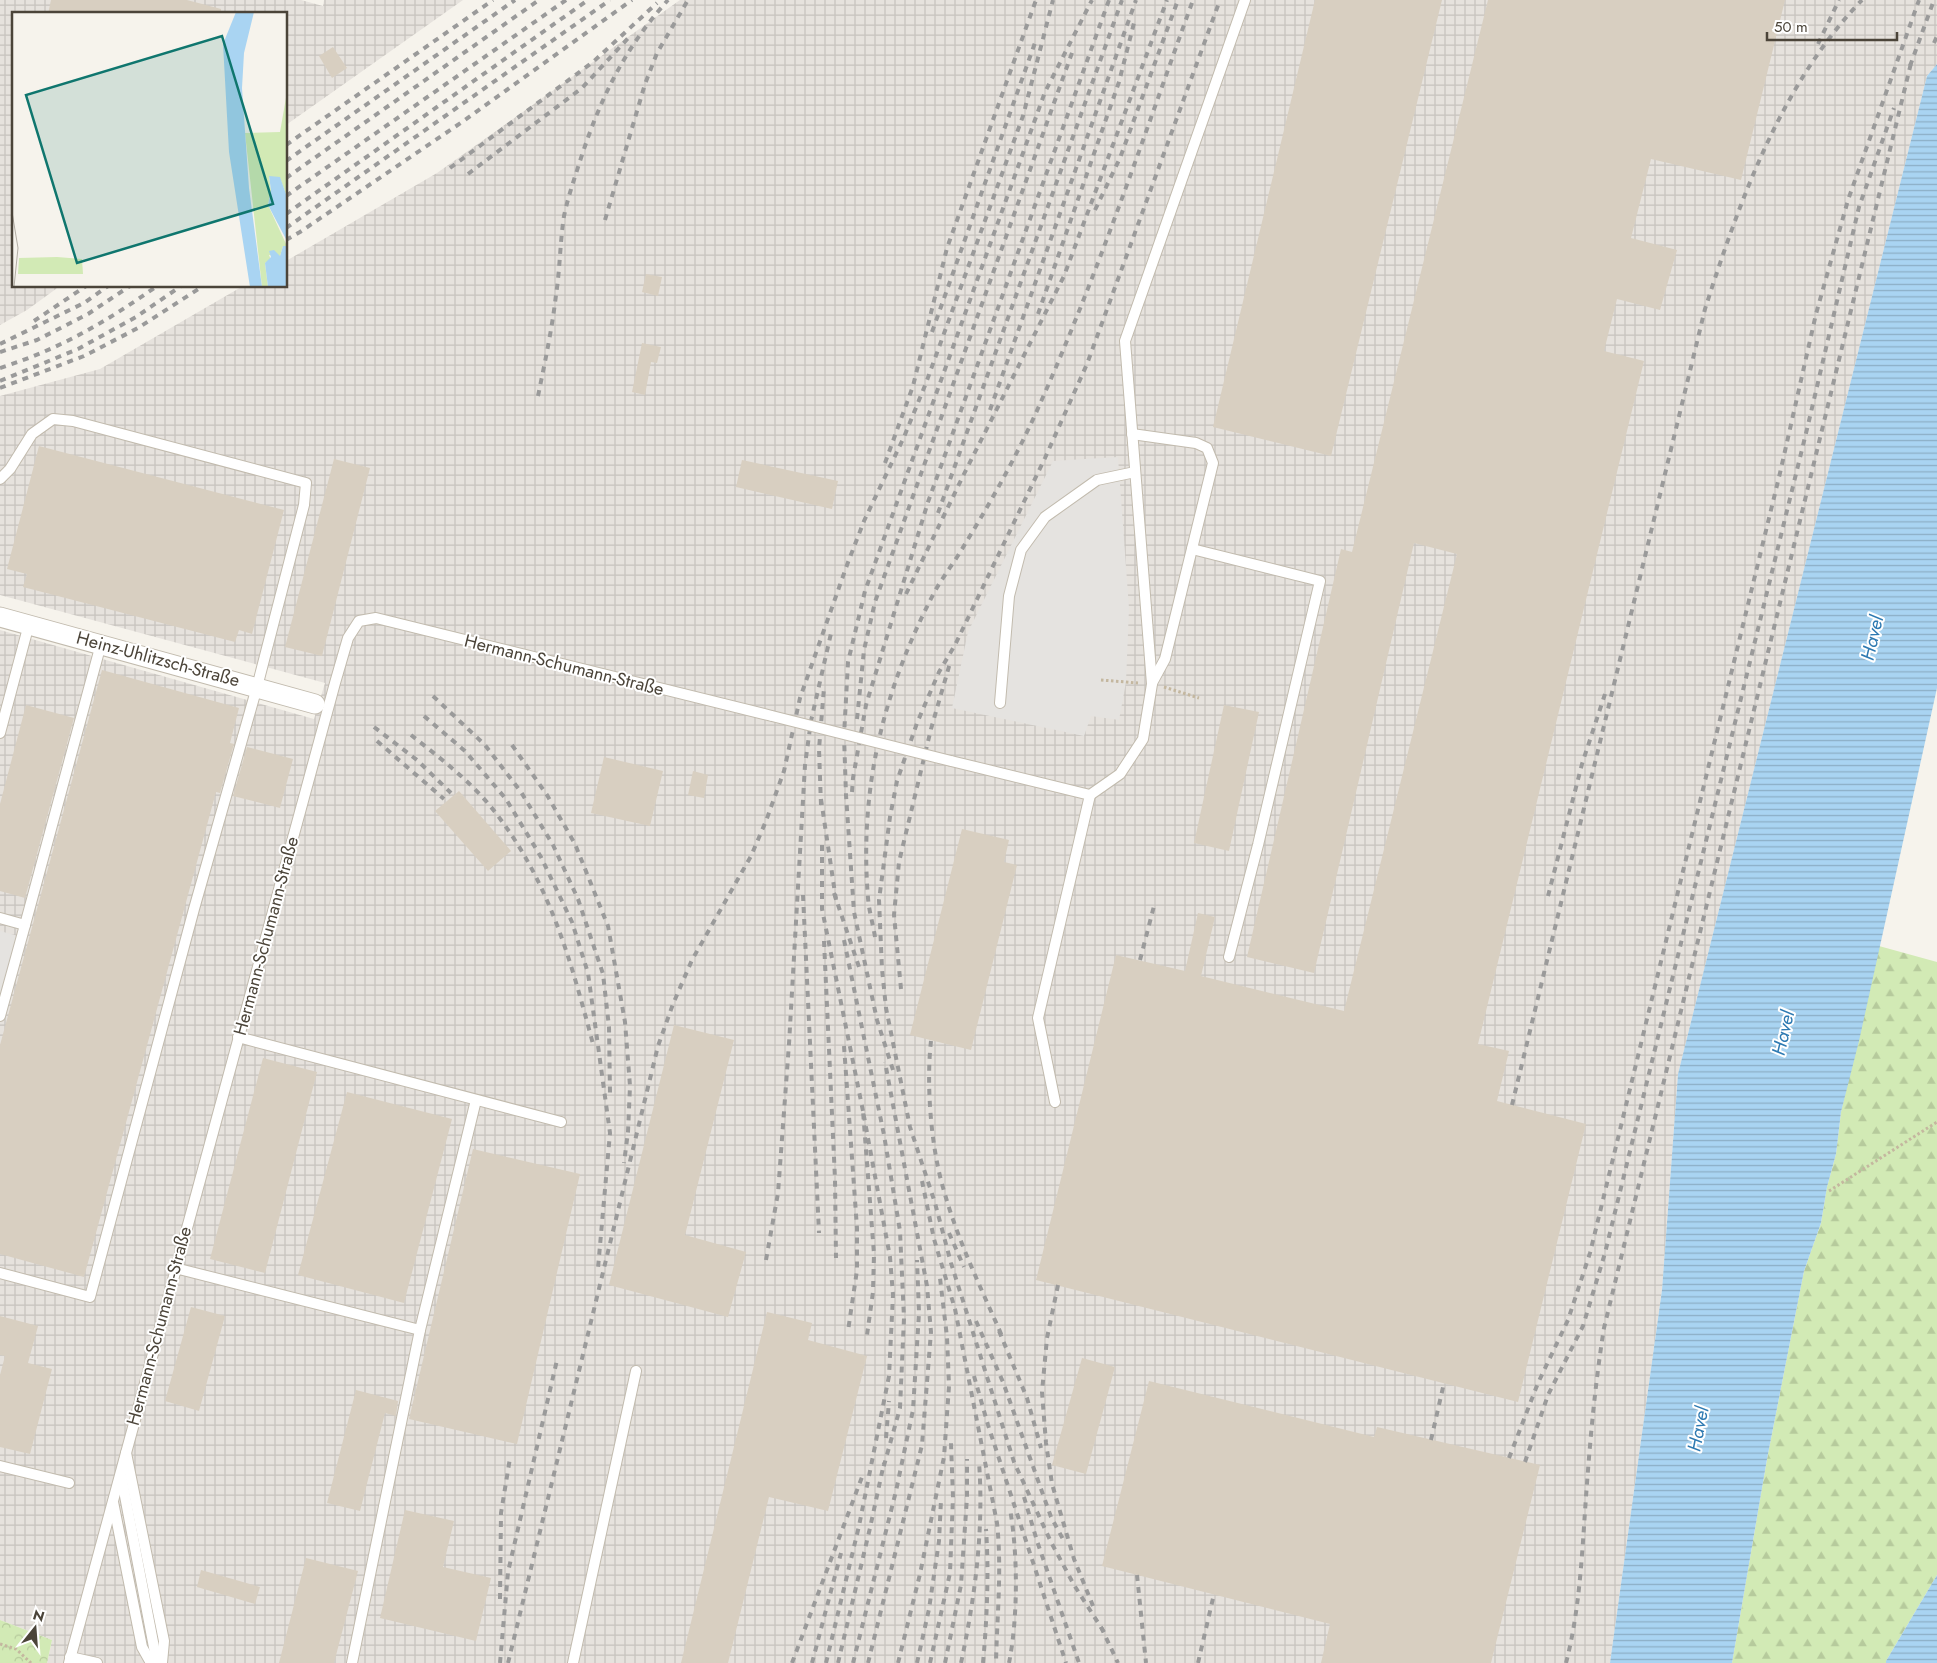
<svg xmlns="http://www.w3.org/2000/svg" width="1937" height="1663" font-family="Jost,sans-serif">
	<defs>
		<pattern id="industrial-grid" width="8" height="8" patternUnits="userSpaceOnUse" patternTransform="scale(1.25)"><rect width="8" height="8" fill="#e6e2dd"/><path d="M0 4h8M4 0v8" fill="none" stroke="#c7c3be"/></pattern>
		<pattern id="forest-firs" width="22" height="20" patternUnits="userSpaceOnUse" patternTransform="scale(1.25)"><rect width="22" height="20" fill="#d2eab5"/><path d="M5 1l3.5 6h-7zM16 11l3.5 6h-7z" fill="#b6ca9c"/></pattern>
		<pattern id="park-crowns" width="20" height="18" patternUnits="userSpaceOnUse" patternTransform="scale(1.25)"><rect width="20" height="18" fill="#d2eab5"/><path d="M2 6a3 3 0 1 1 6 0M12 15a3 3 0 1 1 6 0" fill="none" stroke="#b6ca9c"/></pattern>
		<pattern id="water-rules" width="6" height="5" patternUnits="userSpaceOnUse" patternTransform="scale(1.25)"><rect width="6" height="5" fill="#a9d4f2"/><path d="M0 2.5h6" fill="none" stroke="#8caec5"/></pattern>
	</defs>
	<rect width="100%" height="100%" fill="#f6f3ec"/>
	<!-- industrial -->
	<g fill="url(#industrial-grid)">
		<polygon points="0,0 301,0 323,6 324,0 463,0 286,125 286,14 14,14 14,286 60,286 27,310 0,325"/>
		<polygon points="680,0 1937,0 1937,64 1927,76 1678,1074 1662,1290 1610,1663 47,1663 52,1640 0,1620 0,630 314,719 325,683 0,595 0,396 100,369 243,286 286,286 286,261 437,173"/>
	</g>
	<!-- forest -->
	<polygon fill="url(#forest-firs)" points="1879,946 1937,962 1937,1575 1886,1661 1886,1663 1732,1663 1767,1459 1804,1271 1821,1223 1827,1187 1836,1154 1841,1112"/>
	<!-- park -->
	<polygon fill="url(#park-crowns)" points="0,1620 52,1640 47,1663 0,1663"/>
	<!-- parking -->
	<g fill="#e5e3e0">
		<polygon points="1118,457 1129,608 1126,682 1119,720 1091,716 1084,736 952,708 968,632 1053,461"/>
		<polygon points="0,931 18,936 0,1005"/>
	</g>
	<!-- water -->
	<g fill="url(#water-rules)">
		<polygon points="1937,64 1937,688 1859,1041 1841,1112 1836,1154 1827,1187 1821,1223 1804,1271 1767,1459 1732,1663 1610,1663 1662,1290 1678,1074 1927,76"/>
		<polygon points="1937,1575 1937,1663 1886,1663 1886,1661"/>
	</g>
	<!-- building -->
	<g fill="#d8cfc1">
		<polygon points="51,0 187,0 221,9 221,14 48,14"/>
		<polygon points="1315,0 1442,0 1331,456 1213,427"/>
		<polygon points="1488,0 1785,0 1741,180 1651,159 1631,238 1677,250 1660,310 1617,299 1604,351 1644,361 1478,1044 1509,1051 1497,1101 1586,1124 1518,1402 1036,1280 1116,955 1185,971 1198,913 1215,917 1201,976 1344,1011 1457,554 1414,543 1314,973 1247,957 1341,549 1352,552"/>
		<polygon points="333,47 347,68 332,78 319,56"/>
		<polygon points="646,274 662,277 658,296 642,292"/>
		<polygon points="642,343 661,347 657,363 651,362 645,395 632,392"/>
		<polygon points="39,446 284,510 252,634 239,630 235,642 23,587 27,574 7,569"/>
		<polygon points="334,459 370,468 322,656 285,647"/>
		<polygon points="742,460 838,481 832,509 736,487"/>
		<polygon points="102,670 239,708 230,743 234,744 220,793 216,792 84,1277 0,1254 0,1045"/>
		<polygon points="26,705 74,718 25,898 0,891 0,804"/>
		<polygon points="1224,705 1259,712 1229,851 1194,843"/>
		<polygon points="247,747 293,759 280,808 233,796"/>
		<polygon points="604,757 663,771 650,826 591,813"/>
		<polygon points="693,771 708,775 704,798 688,795"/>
		<polygon points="459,791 511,851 488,871 435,811"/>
		<polygon points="962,829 1009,840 1004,862 1017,865 971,1050 910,1035"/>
		<polygon points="674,1025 734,1040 685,1235 746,1252 728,1317 609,1285"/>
		<polygon points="263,1058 317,1072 265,1273 210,1259"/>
		<polygon points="347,1092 452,1119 404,1303 298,1275"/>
		<polygon points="473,1149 580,1174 517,1444 409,1419"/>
		<polygon points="191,1307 225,1316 199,1411 165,1401"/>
		<polygon points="767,1312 812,1323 808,1340 867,1356 828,1511 769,1497 728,1663 681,1663"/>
		<polygon points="0,1316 38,1326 28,1363 52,1369 30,1454 0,1447 0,1375 5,1356 0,1355"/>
		<polygon points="1082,1358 1115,1367 1086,1474 1052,1465"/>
		<polygon points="1149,1381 1374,1437 1377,1427 1540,1465 1491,1663 1321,1663 1330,1624 1102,1566"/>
		<polygon points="356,1390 398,1401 396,1416 385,1413 360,1511 327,1503"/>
		<polygon points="405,1510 454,1521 443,1567 491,1578 476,1641 380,1618"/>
		<polygon points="306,1558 358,1571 334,1663 279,1663"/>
		<polygon points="201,1570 260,1587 255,1604 197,1587"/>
	</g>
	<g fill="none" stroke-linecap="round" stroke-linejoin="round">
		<!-- service casing -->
		<g stroke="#c2bbae" stroke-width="12">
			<g id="service">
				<polyline points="1132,434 1196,443 1207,448 1213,463 1165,659 1152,683"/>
				<polyline points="0,479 10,469 32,434 53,419 73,421 306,483 304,505 257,687 194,909 90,1297 0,1273"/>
				<polyline points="1192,549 1320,581 1258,845 1229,957"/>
				<polyline points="1000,703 1009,596 1021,550 1045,517 1097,480 1135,472"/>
				<polyline points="0,733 29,624"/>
				<polyline points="951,761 1090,795 1120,774 1143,739 1152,684 1125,341 1245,0"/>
				<polyline points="0,918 25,925 0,1016"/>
				<polyline points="25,925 101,644"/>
				<polyline points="238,1037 561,1122"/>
				<polyline points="1055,1102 1038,1018 1090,795"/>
				<polyline points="175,1268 420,1330 476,1100"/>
				<polyline points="126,1453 164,1641 162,1663"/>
				<polyline points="0,1466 69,1483"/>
				<polyline points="121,1475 157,1663"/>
				<polyline points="113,1502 142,1647 151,1663"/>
				<polyline points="70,1657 97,1663"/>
				<polyline points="69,1663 335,683 348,638 359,621 376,618 772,716"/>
				<polyline points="352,1663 420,1330"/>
				<polyline points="573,1663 636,1371"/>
			</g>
		</g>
		<!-- minor casing -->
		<g stroke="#c2bbae" stroke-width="21">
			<polyline id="minor" points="0,617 315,704"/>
		</g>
		<!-- path -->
		<g stroke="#c4b79f" stroke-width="3" stroke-dasharray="2.5 2.5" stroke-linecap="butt">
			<polyline points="1101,680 1138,683"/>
			<polyline points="1164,687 1199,698"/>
			<polyline points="1829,1191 1937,1122"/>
			<polyline points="0,1644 16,1649 31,1663"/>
		</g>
		<!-- service -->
		<use href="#service" stroke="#fff" stroke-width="10"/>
		<!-- minor -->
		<use href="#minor" stroke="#fff" stroke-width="19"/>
		<!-- rail -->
		<g stroke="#9a9a9a" stroke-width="4" stroke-dasharray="6 6" stroke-linecap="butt">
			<polyline points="1934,43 1937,36"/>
			<polyline points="1818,44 1839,0"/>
			<polyline points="1910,66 1934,0"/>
			<polyline points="286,145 493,0"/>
			<polyline points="286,161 515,0"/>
			<polyline points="450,168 593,62 657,3"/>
			<polyline points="468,174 582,88 631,35"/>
			<polyline points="286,178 539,0"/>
			<polyline points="286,196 566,0"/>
			<polyline points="1095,210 1120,158 1178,0"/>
			<polyline points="286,214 588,0"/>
			<polyline points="605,220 645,84 657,53 688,0"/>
			<polyline points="286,228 610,0"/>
			<polyline points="286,240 300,232 465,120 632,0"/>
			<polyline points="1038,314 1119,82 1135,19"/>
			<polyline points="34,321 86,286"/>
			<polyline points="932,332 1036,40"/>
			<polyline points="0,344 84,303 108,286"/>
			<polyline points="0,352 37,340 88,314 130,286"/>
			<path d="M0,368C60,349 106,322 157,286"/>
			<polyline points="0,381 78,349 136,317 181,286"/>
			<polyline points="0,388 84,356 138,328 203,286"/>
			<path d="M538,396C545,362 552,329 556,295C560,269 560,242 564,216C568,197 574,180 580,161C600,99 624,49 668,0"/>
			<polyline points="990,410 1136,0"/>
			<polyline points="885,463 913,386 947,248 1036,0"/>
			<polyline points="938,513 1122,0"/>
			<polyline points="906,594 964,474 1064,276 1167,0"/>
			<polyline points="433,696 485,745 521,792 553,845 578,899 603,974 609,1027 610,1093"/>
			<polyline points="424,716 465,751 506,799 541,857 572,922 588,973 610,1133 598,1268"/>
			<polyline points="857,719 864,650 875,602 1073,50"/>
			<polyline points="374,727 417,760 451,793"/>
			<path d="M411,735C440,758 472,782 495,812C550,883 570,958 593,1044"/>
			<polyline points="377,741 444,799"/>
			<polyline points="512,745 547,795 575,844 608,926 625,1022 630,1086 628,1132 624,1163"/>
			<polyline points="852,792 853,778 866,705 928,502 1109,0"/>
			<polyline points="821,799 836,900"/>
			<polyline points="821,805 819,749 824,688"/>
			<polyline points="822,845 822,909 863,1111"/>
			<polyline points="834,893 860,970"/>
			<polyline points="803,895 819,1233"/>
			<polyline points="1548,896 1582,764 1605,694"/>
			<path d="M875,937C873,924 869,911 868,898C859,787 884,688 935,591C944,575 956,560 965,544C994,497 1021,448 1043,397C1100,268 1145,133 1193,0"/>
			<polyline points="844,940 884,1135 900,1231 904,1318 900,1408 883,1469"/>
			<polyline points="824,941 835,1179 836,1258"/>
			<polyline points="1140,960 1154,906"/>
			<polyline points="901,989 894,915 899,862 931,729 950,663"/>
			<path d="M931,1041C926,1085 931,1148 944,1191C958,1241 981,1288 1002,1336"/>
			<polyline points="844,1046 857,1228 857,1270 848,1331"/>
			<polyline points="893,1070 877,1020 854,912 846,795 844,736 848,662 865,591 1045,92 1092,0"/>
			<path d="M1512,1105L1705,309C1740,200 1781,84 1862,0"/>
			<path d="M922,1181L934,1239L955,1309L997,1523C1002,1570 997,1616 996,1663"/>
			<polyline points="949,1233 964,1267"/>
			<polyline points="766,1260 778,1193 789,1044 805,765 811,721 832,629"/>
			<polyline points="1058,1285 1047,1338 1042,1392 1046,1443 1052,1484 1074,1559 1093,1606"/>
			<polyline points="976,1321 1003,1382 1051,1517 1064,1541"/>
			<polyline points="999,1331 1027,1398 1041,1448"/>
			<polyline points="974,1376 988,1425 1066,1663"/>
			<polyline points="886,1438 889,1401"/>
			<polyline points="1431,1440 1444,1383"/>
			<polyline points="1509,1458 1538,1383 1568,1320 1590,1253 1780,473 1816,314 1848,200 1919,0"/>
			<polyline points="1525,1462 1548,1395 1583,1326 1605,1253 1808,425 1859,207 1894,108"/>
			<polyline points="1024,1497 1037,1541 1079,1663"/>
			<polyline points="1137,1575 1146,1663"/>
			<polyline points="500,1599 501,1513 510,1458"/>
			<polyline points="1101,1627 1118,1663"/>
			<polyline points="1104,1632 1074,1585 1051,1542 1014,1462 951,1263 935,1203 910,1127 886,1008 882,969 879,900 890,817 897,781 917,723 939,672 955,645 1045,458 1087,364 1220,0"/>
			<polyline points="500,1663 508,1572 557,1360"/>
			<polyline points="508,1663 658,1046 673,1004 692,960 751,856 766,821 784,771 800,698 847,565 864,521 904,437 926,383 1023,116 1053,0"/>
			<polyline points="792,1663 862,1477"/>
			<polyline points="812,1663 841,1553"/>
			<polyline points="826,1663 859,1526 889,1376 893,1295 890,1257 863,1111 874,1254 873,1292 867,1335"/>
			<polyline points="838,1663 870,1528 884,1463"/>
			<polyline points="853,1663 896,1491 913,1410 919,1313 917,1260"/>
			<polyline points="868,1663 922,1445 931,1332 927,1286 885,1062"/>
			<polyline points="898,1663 920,1574 944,1457 949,1386 947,1337 940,1278"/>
			<polyline points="917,1663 929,1609 939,1541 941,1500"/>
			<polyline points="930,1663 950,1573 953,1497 951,1443"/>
			<polyline points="945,1663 961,1585 967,1497 967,1459"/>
			<path d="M961,1663C975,1597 984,1530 979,1462"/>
			<path d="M983,1663C987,1618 989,1573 986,1529"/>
			<path d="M1009,1663C1018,1618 1018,1554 1010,1509"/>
			<polyline points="1198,1663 1214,1594"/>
			<path d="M1566,1663C1580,1609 1582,1553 1586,1497C1590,1441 1595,1384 1604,1328L1912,59"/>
		</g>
		<!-- service-bridge casing -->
		<g stroke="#c2bbae" stroke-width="12" stroke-linecap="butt">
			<polyline id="service-bridge" points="772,716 951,761"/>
		</g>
		<!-- service-bridge -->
		<use href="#service-bridge" stroke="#fff" stroke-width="10"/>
	</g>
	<g text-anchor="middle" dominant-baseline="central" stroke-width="4" stroke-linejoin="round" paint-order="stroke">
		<!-- street labels -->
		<g font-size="18" fill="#4b4439" stroke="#fff">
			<text transform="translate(158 659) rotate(15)">Heinz-Uhlitzsch-Straße</text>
			<text transform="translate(564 665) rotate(14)">Hermann-Schumann-Straße</text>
			<text transform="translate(266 936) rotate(-75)">Hermann-Schumann-Straße</text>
			<text transform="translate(159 1326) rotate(-75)">Hermann-Schumann-Straße</text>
		</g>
		<!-- water labels -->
		<g font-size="19" font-style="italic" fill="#2e7ab2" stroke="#fff">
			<text transform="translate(1872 638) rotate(-77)">Havel</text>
			<text transform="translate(1783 1033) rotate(-77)">Havel</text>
			<text transform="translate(1698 1429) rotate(-79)">Havel</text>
		</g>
	</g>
	<!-- overview -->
	<g transform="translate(12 12)">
		<rect width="275" height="275" fill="#f6f3ec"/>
		<path d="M275,80V185L268,166L257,165L259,178L256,193L275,234H271L268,244L257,243L259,248L253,251L256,275H250L233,121L268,120Z" fill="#d2eab5"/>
		<path d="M45,245L70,247L71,262H6L7,246Z" fill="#d2eab5"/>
		<path d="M224,0H242L232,41L230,76L237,176L250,275H238L217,140L211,32ZM257,164L268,165L275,185V229L256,193L259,178ZM271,234H275V275H256L253,251L259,245L257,239L262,238L268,244Z" fill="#a9d4f2"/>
		<path fill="none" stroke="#b2ada4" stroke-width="1" d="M0,200L6,236L2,275"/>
		<path fill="#0f766e" fill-opacity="0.15" stroke="#0f766e" stroke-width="2.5" d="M210,24L261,192L65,251L14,83Z"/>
		<rect width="275" height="275" fill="none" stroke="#4b4439" stroke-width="2.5"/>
	</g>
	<!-- north arrow -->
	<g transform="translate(35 1628) rotate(17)" stroke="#ffffff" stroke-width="4" paint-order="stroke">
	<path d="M0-4L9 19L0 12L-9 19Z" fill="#4b4439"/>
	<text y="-8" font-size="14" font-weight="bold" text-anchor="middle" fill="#4b4439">N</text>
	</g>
	<!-- scale -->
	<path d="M1767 32v8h130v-8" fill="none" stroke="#4b4439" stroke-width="2.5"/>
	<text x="1774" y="32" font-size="15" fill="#4b4439" stroke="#ffffff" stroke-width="4" paint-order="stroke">50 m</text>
</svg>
